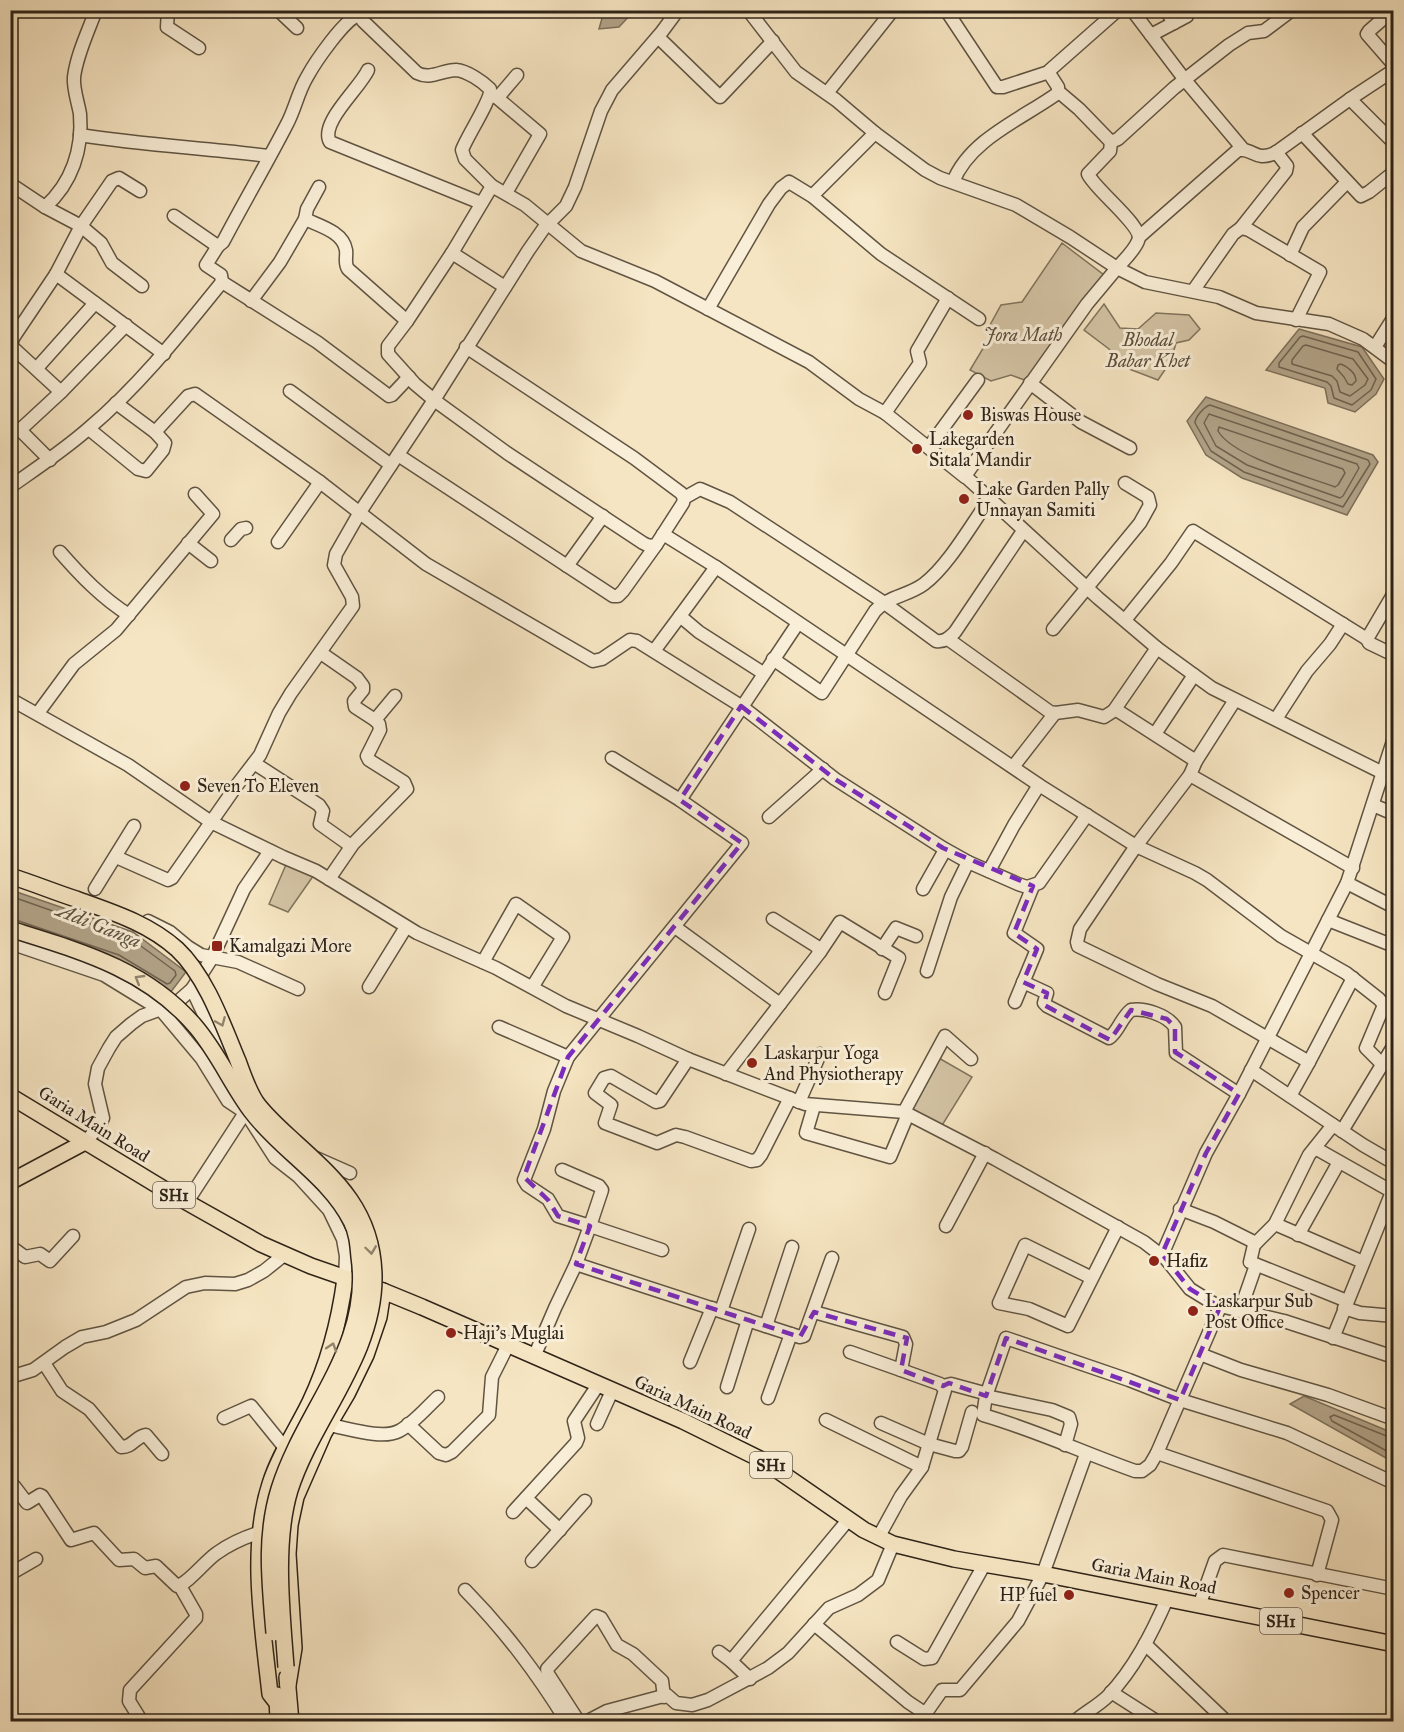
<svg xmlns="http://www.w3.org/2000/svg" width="1404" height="1732" font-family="'IM FELL Great Primer',serif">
	<rect width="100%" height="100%" fill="#f6e5c2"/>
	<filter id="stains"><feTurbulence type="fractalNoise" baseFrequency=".00333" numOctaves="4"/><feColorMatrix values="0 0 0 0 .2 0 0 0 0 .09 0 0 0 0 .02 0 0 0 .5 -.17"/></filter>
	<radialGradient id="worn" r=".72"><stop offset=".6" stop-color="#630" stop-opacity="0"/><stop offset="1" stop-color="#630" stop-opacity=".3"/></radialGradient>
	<!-- green -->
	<g fill="#d4c4a5" stroke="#81745e" stroke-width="1.5">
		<polygon points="1062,243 1104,275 1027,381 1011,375 991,381 970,370 993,332 990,325 1001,305 1022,302"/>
		<polygon points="1104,304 1120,328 1138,329 1156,313 1189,315 1200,329 1189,340 1176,343 1171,361 1158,380 1121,366 1109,349 1084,330"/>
		<polygon points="288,860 316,872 288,912 269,904"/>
		<polygon points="937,1057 972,1077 941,1127 909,1110"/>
	</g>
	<!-- water -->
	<g fill="#b2a388" stroke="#7d705b" stroke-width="1.5">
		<polygon points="604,11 604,10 634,11 619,27 599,29"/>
		<polygon points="1299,329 1362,347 1384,379 1376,394 1355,412 1328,403 1325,388 1266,370"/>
		<polygon points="1206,397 1373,455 1378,462 1347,515 1242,478 1206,455 1187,421"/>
		<polygon points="11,890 133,932 186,972 170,993 11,923"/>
		<polygon points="1304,1396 1393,1433 1393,1462 1290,1404"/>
	</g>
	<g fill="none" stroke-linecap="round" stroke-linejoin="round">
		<!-- shore -->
		<g stroke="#706350" stroke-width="1.5">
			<polygon points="1303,336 1358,352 1376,379 1371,390 1352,405 1334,398 1331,386 1327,382 1279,367 1279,363 1300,337"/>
			<polygon points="1306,345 1353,359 1368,379 1365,385 1350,396 1340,392 1337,381 1332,376 1292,364 1292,360 1303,346"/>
			<path d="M1341,364C1348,367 1356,373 1356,381L1352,385L1348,384L1344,377L1337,369L1338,365Z"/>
			<path d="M1210,405L1368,460L1370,464L1343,507L1244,472L1211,451L1195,423C1195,417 1204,407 1210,405Z"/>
			<polygon points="1209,414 1357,464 1359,468 1343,496 1340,498 1247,465 1216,446 1204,423"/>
			<path d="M1219,427L1343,469L1345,473L1338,485L1335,487C1306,476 1233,457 1218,431Z"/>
			<polyline points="10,896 130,938 175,971 176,975 170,983 167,984 119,955 10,918"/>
			<polyline points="1394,1439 1334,1415 1330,1417 1332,1421 1394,1455"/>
		</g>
		<!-- minor casing -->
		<g stroke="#605442" stroke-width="15">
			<g id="minor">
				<polyline points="168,10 167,27 199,48"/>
				<polyline points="278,10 297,28"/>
				<path d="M362,10L360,16L363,21L417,73C431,80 442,70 456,70C467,71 482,81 490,89C492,99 467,136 462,150L465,159L492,186"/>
				<path d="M748,10L796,72L836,100L875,133L925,170L940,178L1016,205L1070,237L1117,268C1124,260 1134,251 1138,241C1145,227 1095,190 1088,174L1110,151L1111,142L1079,109L1059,92"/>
				<polyline points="946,10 997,87 1003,87 1049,72"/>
				<polyline points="1132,10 1185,80 1243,149"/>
				<polyline points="1166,10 1174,23"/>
				<polyline points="1393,10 1369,31 1367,34 1394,65"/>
				<polyline points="1151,35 1187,16"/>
				<polyline points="658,37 720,97 773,41"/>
				<path d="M368,70C360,88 319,123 330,142L481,203"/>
				<polyline points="827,93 893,10"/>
				<polyline points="495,96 540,134 506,193"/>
				<polyline points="490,97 500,95 517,75"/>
				<polyline points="1350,99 1394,143"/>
				<polyline points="1302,133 1361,196 1369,192 1394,172"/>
				<path d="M80,135C143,145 206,148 269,156"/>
				<polyline points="1111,142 1118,139 1174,88 1229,45 1248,33 1264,31 1292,10"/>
				<path d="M953,182C970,139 1022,119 1058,93V87L1049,73L1050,70L1118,10"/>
				<polyline points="12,185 45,207 81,226 101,243 112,263 142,286"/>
				<polyline points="812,196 875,133"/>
				<path d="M45,207C72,183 83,149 80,114C78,102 73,89 74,77C77,54 88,32 96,10"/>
				<path d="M174,216L216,245L218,246L223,242C244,202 267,163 287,124C295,109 298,92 307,77C314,64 346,16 360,15"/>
				<path d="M305,219C320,226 343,232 346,250C347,257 344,263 348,269L407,321"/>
				<polyline points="1241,228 1286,171 1287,166 1276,152"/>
				<path d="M1139,237L1238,150C1254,148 1255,162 1275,153L1350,99L1394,70"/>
				<polyline points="452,253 505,287"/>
				<polyline points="1290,255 1303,227 1347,182"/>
				<polyline points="56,274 81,226 112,181 119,178 140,191"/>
				<polyline points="222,282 317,342 389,396 392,395 409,377"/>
				<polyline points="1193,291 1233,234 1241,228 1249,230 1320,272 1296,320"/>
				<polyline points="251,301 280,262 305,219 307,209 319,187"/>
				<polyline points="708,309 769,204 781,188 789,182 812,196 881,254 979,319"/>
				<polyline points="126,325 61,392 11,346 13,338 56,274 164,354"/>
				<polyline points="466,347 634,458 681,493 684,498 683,503 656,545 649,546 643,543 507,453 434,400 415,384 388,354 388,346 407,321 452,253 492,186 525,205 581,251 655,281 809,362 859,399 885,413 965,477"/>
				<polyline points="1375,347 1394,317"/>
				<polyline points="37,368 95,303"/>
				<polyline points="1030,383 1081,422 1130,448"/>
				<polyline points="290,391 391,465"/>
				<polyline points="885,413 920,363 917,351 948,298"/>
				<polyline points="89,429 138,469 146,471 163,450 165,443 155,432 116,403"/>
				<polyline points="155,432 188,396 195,394 320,482 426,564 593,661 602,659 630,640 637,641 741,706 835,779 943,848 968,862 1018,884 1027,887 1039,883 1087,815"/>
				<polyline points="929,447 978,380"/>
				<polyline points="398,455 613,596 618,596 623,591 656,545"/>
				<polyline points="50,460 22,432 21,429 61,392"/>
				<path d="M10,487C37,468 64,450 88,429C139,386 180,334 222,282L221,275L206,265L218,246"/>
				<path d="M684,498L700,489L730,502L883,602L936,641C945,642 949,638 955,632L1023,531"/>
				<polyline points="663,534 716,567 1039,785 1136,846 1195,873 1207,880 1281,936 1346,973 1379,999 1384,1005 1366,1048 1382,1064"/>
				<polyline points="231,540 241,529 246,528"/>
				<polyline points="278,542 320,482"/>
				<polyline points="188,543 211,561"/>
				<path d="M60,552C81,576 102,598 129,615"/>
				<polyline points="567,566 603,516"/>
				<polyline points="716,567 680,616 699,632 763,673"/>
				<polyline points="1394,593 1367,639 1369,643 1394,655"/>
				<polyline points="1125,620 1171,563 1193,531 1367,639"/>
				<polyline points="1053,629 1140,523 1150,505 1148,497 1125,483"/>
				<polyline points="948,639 1050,712 1055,713 1078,710 1104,717 1115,710"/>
				<polyline points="1157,648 1115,709 1196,761"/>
				<polyline points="654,651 680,616"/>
				<polyline points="321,653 357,678 363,686 363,690 354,701 355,707 375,720 395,696"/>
				<path d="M773,659L822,693L875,611C888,596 908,596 924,584C948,566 971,525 989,500"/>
				<polyline points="10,699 128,765 211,822 283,857 316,871 417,933 496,968 566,1006 638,1036 688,1059 805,1104 904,1112 995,1159 1144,1242 1166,1259 1190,1289 1216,1305 1284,1321 1394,1357"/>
				<polyline points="1235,700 1196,761 1190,775 1353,868"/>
				<polyline points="38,713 74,664 116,630 213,514 195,494"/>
				<polyline points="1276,719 1307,671 1330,644 1343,624"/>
				<polyline points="1155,734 1194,675"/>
				<polyline points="612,758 680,800"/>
				<polyline points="254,763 319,805 323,811 320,824 351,846"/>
				<polyline points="1013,767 1055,713"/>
				<polyline points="1383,773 1212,688 1157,648 1098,598 965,476 1087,304 1117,268 1145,282 1219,297 1256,313 1329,324 1363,339 1394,362"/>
				<polyline points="1190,775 1136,846 1080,929 1077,942 1078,946 1157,984 1212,1006 1309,1062 1353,978"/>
				<polyline points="1373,805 1394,814"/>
				<polyline points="769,817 823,769"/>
				<polyline points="116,857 168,880 172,878 237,785 260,755 279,713 291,693 353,606 352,597 334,565 336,554 360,512 434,400 528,251 544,228 566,206 575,187 601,111 612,90 661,33 678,10"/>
				<polyline points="989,871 1014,825 1039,785"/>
				<polyline points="329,879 353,844 407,789 404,782 369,760 367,756 380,730 379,724 375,720"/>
				<polyline points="1347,883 1394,907"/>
				<polyline points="95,889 134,826"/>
				<polyline points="923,889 945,850"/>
				<polyline points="1328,920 1394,946"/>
				<polyline points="148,921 170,932 188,947 201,955 238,962 298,989"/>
				<polyline points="675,927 780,1004"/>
				<polyline points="10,943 104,975 161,1010 202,1059 228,1101 246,1113 275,1158 298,1176 329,1210 343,1239 346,1256 345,1279"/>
				<polyline points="882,949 896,928 916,936"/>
				<polyline points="820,952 840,922 899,958 885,993"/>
				<polyline points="483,962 516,904 563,937 533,986"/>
				<polyline points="927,971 951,897 968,862"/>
				<path d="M1023,982L1047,993L1044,1003L1047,1006L1109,1038C1118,1032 1121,1018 1131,1010C1145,1008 1167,1015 1175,1027L1176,1053L1239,1094"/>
				<polyline points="369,987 406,927"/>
				<polyline points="192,989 221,1051"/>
				<polyline points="1015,1002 1037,949 1014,933 1033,886"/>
				<polyline points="499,1027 568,1057"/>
				<polyline points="688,1059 660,1101 656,1102 611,1076 604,1078 595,1093 611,1105 605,1123 657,1143 676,1135 685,1137 751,1161 757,1160 761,1155 790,1098"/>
				<polyline points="1251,1070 1363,1145 1394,1163"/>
				<polyline points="726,1074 820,952 816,946 773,919"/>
				<polyline points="1290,1096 1309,1062"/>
				<polyline points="799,1102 820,1054"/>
				<polyline points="814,1106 806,1133 890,1157 908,1114"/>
				<polyline points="904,1112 945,1036 971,1059"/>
				<polyline points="1333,1125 1309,1155 1275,1224 1254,1245 1250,1262 1347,1301"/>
				<polyline points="1342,1131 1394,1045"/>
				<polyline points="85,1142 99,1127 103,1118 95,1084 98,1068 109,1048 116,1037 131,1024 142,1016 175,1004 192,989 212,958 244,889 270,851"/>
				<polyline points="1315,1148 1391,1191"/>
				<polyline points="316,1158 350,1173"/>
				<polyline points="562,1170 599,1186 602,1190 590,1226 662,1250"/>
				<polyline points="187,1202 248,1108"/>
				<polyline points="1180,1209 1214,1222 1256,1243"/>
				<polyline points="1275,1224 1363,1262"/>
				<polyline points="946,1226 985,1153"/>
				<polyline points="1298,1235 1339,1162"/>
				<polyline points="10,1246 25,1257 40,1254 50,1261 73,1236"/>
				<polyline points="1162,1255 1206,1153 1239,1094 1347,883 1394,738"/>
				<polyline points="576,1264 766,1326 792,1247"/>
				<polyline points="1092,1278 1025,1245 999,1303 1029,1309 1068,1326 1118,1227"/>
				<polyline points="1344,1308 1360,1313 1394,1316"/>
				<polyline points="721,1311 749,1229"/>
				<polyline points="1240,1311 1256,1265"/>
				<polyline points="814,1312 903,1337 906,1344 901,1370 940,1384 945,1390 922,1467 901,1496 878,1538"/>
				<polyline points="766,1326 800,1337 804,1336 832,1258"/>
				<polyline points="1333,1338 1394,1187"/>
				<polyline points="850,1352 901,1370"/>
				<polyline points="1200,1354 1241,1370 1328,1395 1394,1419"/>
				<polyline points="534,1357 555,1308 576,1264 590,1226 558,1216 548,1199 527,1185 524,1180 544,1129 554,1091 568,1057 742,843 680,800 798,623"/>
				<polyline points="690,1362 712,1308"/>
				<path d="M44,1363L62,1391L89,1409L121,1447C132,1448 136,1436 146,1435L162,1454"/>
				<polyline points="10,1377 33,1370 65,1347 82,1337 106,1332 136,1320 186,1287 205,1283 235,1284 248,1280 264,1271 284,1255"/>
				<path d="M943,1386L951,1384L984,1393L986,1396L983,1415C1035,1430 1084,1453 1135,1471H1142L1150,1465L1157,1453L1220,1307"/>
				<polyline points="727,1387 748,1320"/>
				<polyline points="768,1398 791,1334"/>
				<polyline points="224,1418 251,1406 285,1448"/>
				<polyline points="826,1420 922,1467"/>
				<polyline points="881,1423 929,1444 955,1451 959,1451 962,1447 972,1412"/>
				<polyline points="408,1424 439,1453 446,1455 452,1452 489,1415 492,1377 508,1345"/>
				<polyline points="597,1424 612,1391"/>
				<path d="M329,1425C347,1428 382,1440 399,1431C413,1424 426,1408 438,1397"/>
				<polyline points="1065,1445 1071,1424 1069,1417 1052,1410 986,1396 1006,1338 1129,1380 1180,1400 1287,1433 1394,1483"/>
				<polyline points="1157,1453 1327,1511 1332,1520 1317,1575"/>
				<path d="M10,1488L14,1486L27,1503L40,1495L42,1496L71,1540L94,1533L119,1560L134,1559L145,1568L156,1566L177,1586C188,1584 206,1560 217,1553C231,1543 245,1537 261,1532"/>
				<polyline points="526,1498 560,1530"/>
				<polyline points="513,1512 576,1443 578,1438 574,1421 598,1385"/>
				<polyline points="532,1561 585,1501"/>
				<polyline points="10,1574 36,1559"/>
				<path d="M465,1590C506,1632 536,1672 567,1722"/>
				<polyline points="1199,1606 1215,1561 1223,1555 1394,1589"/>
				<polyline points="814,1624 908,1702 923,1712 928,1710 942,1690 960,1690 1018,1621 1043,1574 1086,1454"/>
				<polyline points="897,1642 924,1659 932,1658 984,1565"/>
				<polyline points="1145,1644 1227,1722"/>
				<polyline points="719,1652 731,1661"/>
				<polyline points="750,1679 731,1661 848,1520"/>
				<polyline points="1111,1692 1158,1722"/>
				<polyline points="142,1722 129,1701 130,1690 196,1618 196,1614 180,1586"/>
				<polyline points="579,1722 548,1674 547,1669 596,1616 601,1618 617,1645 633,1654 662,1681 664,1697"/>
				<polyline points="586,1722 607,1711 667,1695 676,1703 692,1705 708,1700 768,1668 788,1653 829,1608 858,1595 878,1580 893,1544"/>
				<path d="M1074,1722C1085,1712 1098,1706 1108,1696C1134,1669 1152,1633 1167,1599"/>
			</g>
		</g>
		<!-- major casing -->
		<g stroke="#2e2318" stroke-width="18">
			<g id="major">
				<polyline points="10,1096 167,1191 261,1244 311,1266 383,1291 422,1307 683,1421 764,1461 864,1530 893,1544 954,1559 1043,1574 1394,1644"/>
				<polyline points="10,1182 85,1142"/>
				<polyline points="287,1677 291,1722"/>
				<polyline points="288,1685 294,1648 288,1554 290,1525 296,1497 324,1433 347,1394 366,1355 379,1317 383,1291"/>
				<polyline points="277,1695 278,1722"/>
				<path d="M277,1703L270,1694C263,1629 249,1548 270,1484C279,1455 297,1429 310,1402C329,1362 339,1323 345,1279"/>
			</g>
		</g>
		<!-- minor -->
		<use href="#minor" stroke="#f9eed7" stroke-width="12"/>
		<!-- major -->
		<use href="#major" stroke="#f6e5c2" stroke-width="15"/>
		<!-- major-bridge casing -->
		<g stroke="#2e2318" stroke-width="18" stroke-linecap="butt">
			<g id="major-bridge">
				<path d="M10,876C33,883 54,892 76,899C112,912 148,923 177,949C206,976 223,1025 238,1061C243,1074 248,1090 256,1102C266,1116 281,1129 294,1141C337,1180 373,1212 374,1276C375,1356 313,1418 290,1490C274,1543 282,1613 286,1667"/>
				<path d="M10,929C80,951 147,969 196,1027C218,1053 231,1084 251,1111C280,1150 329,1177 351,1221C357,1232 358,1245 359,1257C372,1346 304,1409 279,1489C264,1537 270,1584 274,1633"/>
			</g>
		</g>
		<!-- major-bridge -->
		<use href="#major-bridge" stroke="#f6e5c2" stroke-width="15"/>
	</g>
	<!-- one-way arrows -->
	<defs><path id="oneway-chevron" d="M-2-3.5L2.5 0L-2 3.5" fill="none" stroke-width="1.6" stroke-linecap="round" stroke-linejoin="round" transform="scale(1.5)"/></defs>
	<g stroke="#92846d">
		<use href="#oneway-chevron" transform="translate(139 979) rotate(-149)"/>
		<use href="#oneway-chevron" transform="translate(221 1022) rotate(67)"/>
		<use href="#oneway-chevron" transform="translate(371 1250) rotate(82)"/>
		<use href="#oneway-chevron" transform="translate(332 1347) rotate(-72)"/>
	</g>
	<!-- marked area -->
	<path fill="none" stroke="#7b2cbf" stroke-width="4.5" stroke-dasharray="12 8" stroke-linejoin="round" d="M741,706L835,779L943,848L1033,886L1014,933L1037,949L1023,982L1047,993L1044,1005L1110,1040L1131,1010L1167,1019L1175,1027V1052L1239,1094L1206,1153L1162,1254L1190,1289L1220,1307L1180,1400L1006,1338L986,1396L949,1383L943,1386L901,1370L907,1338L814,1312L800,1337L576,1264L590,1226L558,1216L548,1200L524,1177L568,1057L742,843L680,800Z"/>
	<!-- markers -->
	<g fill="#8f2418" stroke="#f9eed7" stroke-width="2">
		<circle cx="968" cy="415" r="6"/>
		<circle cx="917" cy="449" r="6"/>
		<circle cx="964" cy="499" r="6"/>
		<circle cx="185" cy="786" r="6"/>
		<rect x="211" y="940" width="12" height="12" rx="3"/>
		<circle cx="752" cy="1063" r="6"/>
		<circle cx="1154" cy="1261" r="6"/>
		<circle cx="1193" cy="1311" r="6"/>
		<circle cx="451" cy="1333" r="6"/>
		<circle cx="1289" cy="1593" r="6"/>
		<circle cx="1069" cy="1595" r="6"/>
	</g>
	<g text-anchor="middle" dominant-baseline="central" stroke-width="6" stroke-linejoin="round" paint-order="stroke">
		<!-- shield labels -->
		<g fill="#f9eed7" stroke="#6b6051" stroke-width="1.5">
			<rect x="153" y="1182" width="42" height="26" rx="4.5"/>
			<rect x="750" y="1452" width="42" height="26" rx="4.5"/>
			<rect x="1260" y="1608" width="42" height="26" rx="4.5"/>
		</g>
		<g font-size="16" font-weight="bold" fill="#2e2318">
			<text x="174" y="1195">SH1</text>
			<text x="771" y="1465">SH1</text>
			<text x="1281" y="1621">SH1</text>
		</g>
		<!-- park labels -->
		<g font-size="18" font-style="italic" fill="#584b3b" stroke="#f9eed7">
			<text x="1023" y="335">Jora Math</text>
			<text x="1148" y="340">Bhodal<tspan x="1148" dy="21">Babar Khet</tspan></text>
		</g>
		<!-- poi labels -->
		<g font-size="18" fill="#2e2318" stroke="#f9eed7" text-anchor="start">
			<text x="980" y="415">Biswas House</text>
			<text x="929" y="439">Lakegarden<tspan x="929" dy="21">Sitala Mandir</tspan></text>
			<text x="976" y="489">Lake Garden Pally<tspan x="976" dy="21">Unnayan Samiti</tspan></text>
			<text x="197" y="786">Seven To Eleven</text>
			<text x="229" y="946">Kamalgazi More</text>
			<text x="764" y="1053">Laskarpur Yoga<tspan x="764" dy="21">And Physiotherapy</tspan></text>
			<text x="1166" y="1261">Hafiz</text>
			<text x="1205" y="1301">Laskarpur Sub<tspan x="1205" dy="21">Post Office</tspan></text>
			<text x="463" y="1333">Haji's Muglai</text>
			<text x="1301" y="1593">Spencer</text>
			<text x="1057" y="1595" text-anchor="end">HP fuel</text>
		</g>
		<!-- street labels -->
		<g font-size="18" fill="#2e2318" stroke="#f9eed7">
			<text transform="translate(94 1124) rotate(32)">Garia Main Road</text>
			<text transform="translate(693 1407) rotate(25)">Garia Main Road</text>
			<text transform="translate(1154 1576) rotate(11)">Garia Main Road</text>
		</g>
		<!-- water labels -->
		<g font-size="20" font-style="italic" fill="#5c503f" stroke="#f9eed7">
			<text transform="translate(99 925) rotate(22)">Adi Ganga</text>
		</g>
	</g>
	<!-- margin -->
	<rect width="1404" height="1732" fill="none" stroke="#f6e5c2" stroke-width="36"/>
	<rect x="12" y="12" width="1380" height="1708" fill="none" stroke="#2e2318" stroke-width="3"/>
	<rect x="18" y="18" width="1368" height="1696" fill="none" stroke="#2e2318" stroke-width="1.5"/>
	<rect width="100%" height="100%" filter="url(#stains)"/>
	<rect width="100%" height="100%" fill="url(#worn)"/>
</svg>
